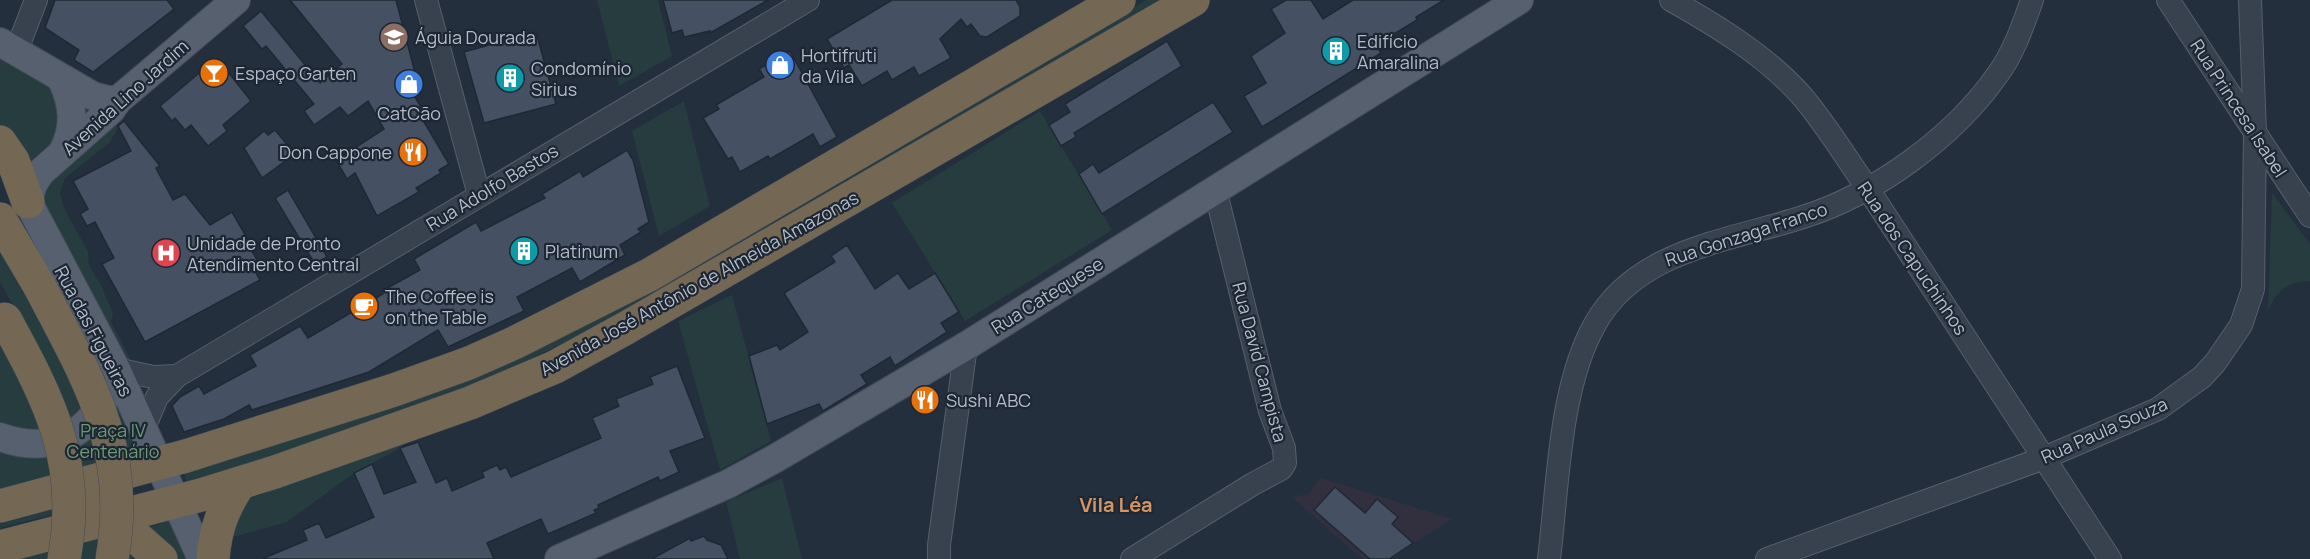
<svg xmlns="http://www.w3.org/2000/svg" width="2310" height="559" font-family="Manrope,sans-serif">
	<rect width="100%" height="100%" fill="#242f3e"/>
	<!-- medical -->
	<polygon fill="#32303f" points="1321,478 1452,519 1389,559 1362,559 1292,497 1309,494"/>
	<!-- green -->
	<g fill="#263c3f">
		<polygon points="597,0 658,0 672,56 619,86"/>
		<path d="M1146,0H1160C1042,69 923,138 805,207C720,257 636,309 547,351C431,406 309,445 187,483L184,473L653,287Z"/>
		<polygon points="0,54 46,83 52,90 61,120 53,141 30,161 0,127"/>
		<polygon points="684,101 710,206 659,236 632,131"/>
		<polygon points="1040,111 1112,230 965,321 892,203"/>
		<polygon points="113,120 118,127 110,142 65,178 60,193 63,206 88,252 89,265 101,285 113,314 111,322 133,364 128,361 44,208 43,199 45,183"/>
		<path d="M2272,193L2310,244V281C2287,281 2277,291 2268,311Z"/>
		<polygon points="0,245 94,395 69,423 32,433 0,424 0,335 27,330 0,282"/>
		<polygon points="732,295 771,441 720,470 678,321"/>
		<polygon points="117,401 139,449 138,453 0,492 0,451"/>
		<polygon points="402,442 403,446 400,448 354,473 287,522 222,540 248,500 253,497"/>
		<polygon points="782,478 802,559 740,559 726,502"/>
		<polygon points="61,507 70,510 0,528 0,524"/>
		<polygon points="169,521 190,559 178,559 148,528"/>
		<polygon points="104,535 138,559 15,559"/>
	</g>
	<!-- building -->
	<g fill="#455162" stroke="#1f2835" stroke-width="1.5">
		<polygon points="55,0 167,0 174,9 93,72 74,60 79,50 45,28"/>
		<polygon points="290,0 396,0 418,84 409,87 428,119 424,122 449,164 439,170 441,173 416,188 419,192 377,216 355,173 347,179 336,160 384,129 368,101 348,116 340,107 314,125 304,111 314,104 266,46 262,49 243,26 261,11 320,83 342,64"/>
		<polygon points="663,0 768,0 710,33 710,31 684,37 682,30 672,33"/>
		<polygon points="892,0 1016,0 1020,7 1020,16 987,37 980,36 971,24 967,27 961,19 940,39 951,58 919,76 914,67 892,80 887,71 862,86 849,65 844,68 827,39"/>
		<polygon points="1286,0 1311,0 1323,19 1353,0 1444,0 1416,17 1417,20 1376,45 1381,53 1262,127 1244,96 1266,83 1251,56 1285,33 1271,9"/>
		<polygon points="536,32 556,104 484,123 464,52"/>
		<polygon points="1167,41 1182,66 1074,133 1076,137 1061,146 1049,125 1070,112 1065,104"/>
		<polygon points="790,51 837,137 820,147 813,134 770,159 768,156 740,172 732,157 728,159 703,118 719,109 716,105 764,77 759,69"/>
		<polygon points="217,58 251,101 223,125 227,131 208,146 191,125 185,130 175,118 172,121 160,106"/>
		<polygon points="1213,102 1233,132 1102,214 1079,174 1093,164 1099,173"/>
		<polygon points="124,121 160,166 156,168 173,200 185,194 210,225 232,212 254,250 252,251 258,262 252,266 260,280 145,342 102,264 114,258 95,222 87,226 80,214 88,209 73,181 131,151 118,126"/>
		<polygon points="275,130 295,154 262,178 244,148 264,131 268,135"/>
		<polygon points="627,150 633,160 649,222 638,229 641,232 620,245 625,255 580,282 572,268 517,297 524,311 448,347 438,330 369,372 252,410 249,405 224,419 184,432 172,406 180,397 199,386 204,394 256,366 250,355 300,326 308,338 383,294 382,291 420,270 414,259 476,222 481,231 545,198 542,194 580,171 583,177"/>
		<polygon points="288,190 327,257 315,264 275,198"/>
		<polygon points="847,245 875,289 898,273 909,289 935,273 959,312 941,323 947,332 895,366 890,357 861,375 867,384 823,411 819,404 767,424 749,356 777,345 780,350 808,332 784,293 835,262 831,256"/>
		<polygon points="677,366 705,438 670,451 679,472 660,481 658,477 598,505 599,508 594,510 596,513 578,521 548,534 541,519 487,543 494,559 262,559 307,540 303,530 319,523 326,538 374,517 354,473 372,464 384,494 416,482 400,448 418,442 436,483 447,478 452,491 484,477 482,472 497,465 500,470 506,467 511,477 601,438 592,418 619,406 616,399 653,384 650,377"/>
		<polygon points="1335,487 1365,513 1377,499 1398,517 1392,524 1413,543 1389,559 1370,559 1314,510"/>
		<polygon points="704,536 707,540 721,545 728,559 652,559 690,538 691,541"/>
	</g>
	<g fill="none" stroke-linecap="round" stroke-linejoin="round">
		<!-- minor casing -->
		<g stroke="#565f6c" stroke-width="24">
			<g id="minor">
				<polyline points="426,0 479,195"/>
				<path d="M1671,0C1717,26 1765,55 1801,95C1826,124 1846,158 1868,189L2110,559"/>
				<polyline points="2168,0 2310,216"/>
				<polyline points="16,52 36,0"/>
				<polyline points="116,369 153,377 177,376"/>
				<polyline points="144,428 157,397 177,376 808,0"/>
				<polyline points="939,559 939,545 966,346"/>
				<polyline points="1132,559 1253,484 1281,469 1285,463 1284,448 1270,411 1215,189"/>
				<path d="M1549,559C1558,486 1559,388 1595,324C1637,249 1730,241 1803,217C1876,194 1954,137 1998,74C2014,52 2023,25 2032,0"/>
				<polyline points="1767,559 2044,458 2158,409 2202,377 2215,363 2241,325 2253,289 2255,132 2250,0"/>
			</g>
		</g>
		<!-- major casing -->
		<g stroke="#414a57" stroke-width="30">
			<g id="major">
				<polyline points="0,42 93,96 108,100 118,100"/>
				<path d="M61,78C74,104 76,128 62,153"/>
				<path d="M0,437C47,454 86,438 107,394"/>
				<polyline points="202,559 116,369 28,202 33,184 41,172 111,110 118,100 236,0"/>
				<polyline points="559,559 728,484 776,458 966,346 1519,0"/>
			</g>
		</g>
		<!-- highway casing -->
		<g stroke="#434c59" stroke-width="34">
			<g id="highway">
				<polyline points="0,142 13,161 28,202"/>
				<polyline points="0,219 40,287"/>
				<polyline points="100,505 161,559"/>
				<polyline points="0,506 186,456 394,390 469,363 514,343 649,275 1119,0"/>
				<polyline points="0,547 201,495 275,472 470,403 555,367 626,328 1193,0"/>
				<path d="M213,559C215,530 223,508 240,483"/>
			</g>
		</g>
		<!-- minor -->
		<use href="#minor" stroke="#38414e" stroke-width="22"/>
		<!-- major -->
		<use href="#major" stroke="#56606e" stroke-width="28"/>
		<!-- highway -->
		<use href="#highway" stroke="#746855" stroke-width="33"/>
		<!-- highway-bridge casing -->
		<g stroke="#434c59" stroke-width="34" stroke-linecap="butt">
			<g id="highway-bridge">
				<path d="M40,287C88,379 132,449 112,559"/>
				<path d="M5,319C50,401 82,463 64,559"/>
			</g>
		</g>
		<!-- highway-bridge -->
		<use href="#highway-bridge" stroke="#746855" stroke-width="33"/>
	</g>
	<!-- icons -->
	<defs>
		<g id="school-disc" transform="scale(1.5)"><circle r="9.5" fill="#8d6e63" stroke="#1d2633"/><path d="M0-5L7-2L0 1L-7-2ZM-4 1L0 2.5L4 1V4Q0 6-4 4Z" fill="#fff"/></g>
		<g id="building-disc" transform="scale(1.5)"><circle r="9.5" fill="#0f9aa8" stroke="#1d2633"/><path d="M-4-6H4V6H1V3H-1V6H-4ZM-2.5-4.3h1.7v1.8h-1.7ZM.8-4.3h1.7v1.8H.8ZM-2.5-1h1.7V.8h-1.7ZM.8-1h1.7V.8H.8Z" fill="#fff"/></g>
		<g id="shop-disc" transform="scale(1.5)"><circle r="9.5" fill="#3f7fe0" stroke="#1d2633"/><path d="M-5-2.5h2.3a2.7 3.5 0 0 1 5.4 0H5L5.5 6h-11ZM-1.5-2.5h3a1.5 2.3 0 0 0-3 0Z" fill="#fff"/></g>
		<g id="bar-disc" transform="scale(1.5)"><circle r="9.5" fill="#e8710a" stroke="#1d2633"/><path d="M-6-5H6L.8 .8V4.5H3.5V6h-7V4.5H-.8V.8Z" fill="#fff"/></g>
		<g id="restaurant-disc" transform="scale(1.5)"><circle r="9.5" fill="#e8710a" stroke="#1d2633"/><path d="M-5-6h1v4h1v-4h1v4h1v-4h1v5L-1.5 .5V6h-2V.5L-5-1ZM5-6V6H3V1.5H1.5Q1.5-4 5-6Z" fill="#fff"/></g>
		<g id="hospital-disc" transform="scale(1.5)"><circle r="9.5" fill="#e0444e" stroke="#1d2633"/><path d="M-5-5h3v3.5h4V-5h3V5h-3V1.5h-4V5h-3Z" fill="#fff"/></g>
		<g id="cafe-disc" transform="scale(1.5)"><circle r="9.5" fill="#e8710a" stroke="#1d2633"/><path d="M-5.5-4.5H6V0H3Q3 3.5 0 3.5H-2.5Q-5.5 3.5-5.5 0ZM3-3.2v2h1.7v-2ZM-6 4.5H4V6H-6Z" fill="#fff"/></g>
	</defs>
	<g fill-rule="evenodd">
		<use href="#school-disc" x="394" y="37"/>
		<use href="#building-disc" x="1336" y="51"/>
		<use href="#shop-disc" x="780" y="65"/>
		<use href="#bar-disc" x="214" y="73"/>
		<use href="#building-disc" x="510" y="78"/>
		<use href="#shop-disc" x="409" y="84"/>
		<use href="#restaurant-disc" x="413" y="152"/>
		<use href="#building-disc" x="524" y="251"/>
		<use href="#hospital-disc" x="166" y="253"/>
		<use href="#cafe-disc" x="364" y="306"/>
		<use href="#restaurant-disc" x="925" y="400"/>
	</g>
	<g text-anchor="middle" dominant-baseline="central" stroke-width="4.5" stroke-linejoin="round" paint-order="stroke">
		<!-- poi labels -->
		<g font-size="18" fill="#b4bcc9" stroke="#1d2633" text-anchor="start">
			<text x="415" y="37">Águia Dourada</text>
			<text x="1357" y="41">Edifício<tspan x="1357" dy="21">Amaralina</tspan></text>
			<text x="801" y="55">Hortifruti<tspan x="801" dy="21">da Vila</tspan></text>
			<text x="531" y="68">Condomínio<tspan x="531" dy="21">Sirius</tspan></text>
			<text x="235" y="73">Espaço Garten</text>
			<text x="409" y="113" text-anchor="middle">CatCão</text>
			<text x="392" y="152" text-anchor="end">Don Cappone</text>
			<text x="187" y="243">Unidade de Pronto<tspan x="187" dy="21">Atendimento Central</tspan></text>
			<text x="545" y="251">Platinum</text>
			<text x="385" y="296">The Coffee is<tspan x="385" dy="21">on the Table</tspan></text>
			<text x="946" y="400">Sushi ABC</text>
		</g>
		<!-- street labels -->
		<g font-size="18" fill="#b4bcc9" stroke="#1d2633">
			<text transform="translate(125 97) rotate(-42)">Avenida Lino Jardim</text>
			<text transform="translate(2239 108) rotate(57)">Rua Princesa Isabel</text>
			<text transform="translate(492 187) rotate(-31)">Rua Adolfo Bastos</text>
			<text transform="translate(1746 234) rotate(-18)">Rua Gonzaga Franco</text>
			<text transform="translate(1913 258) rotate(56)">Rua dos Capuchinhos</text>
			<text transform="translate(699 283) rotate(-29)">Avenida José Antônio de Almeida Amazonas</text>
			<text transform="translate(1047 295) rotate(-32)">Rua Catequese</text>
			<text transform="translate(94 331) rotate(62)">Rua das Figueiras</text>
			<text transform="translate(1260 362) rotate(75)">Rua David Campista</text>
			<text transform="translate(2104 430) rotate(-24)">Rua Paula Souza</text>
		</g>
		<!-- park labels -->
		<g font-size="18" fill="#6b9a76" stroke="#1d2633">
			<text x="113" y="430">Praça IV<tspan x="113" dy="21">Centenário</tspan></text>
		</g>
		<!-- neighbourhood labels -->
		<g font-size="20" font-weight="bold" fill="#d59563" stroke="#1d2633">
			<text x="1116" y="504">Vila Léa</text>
		</g>
	</g>
</svg>
